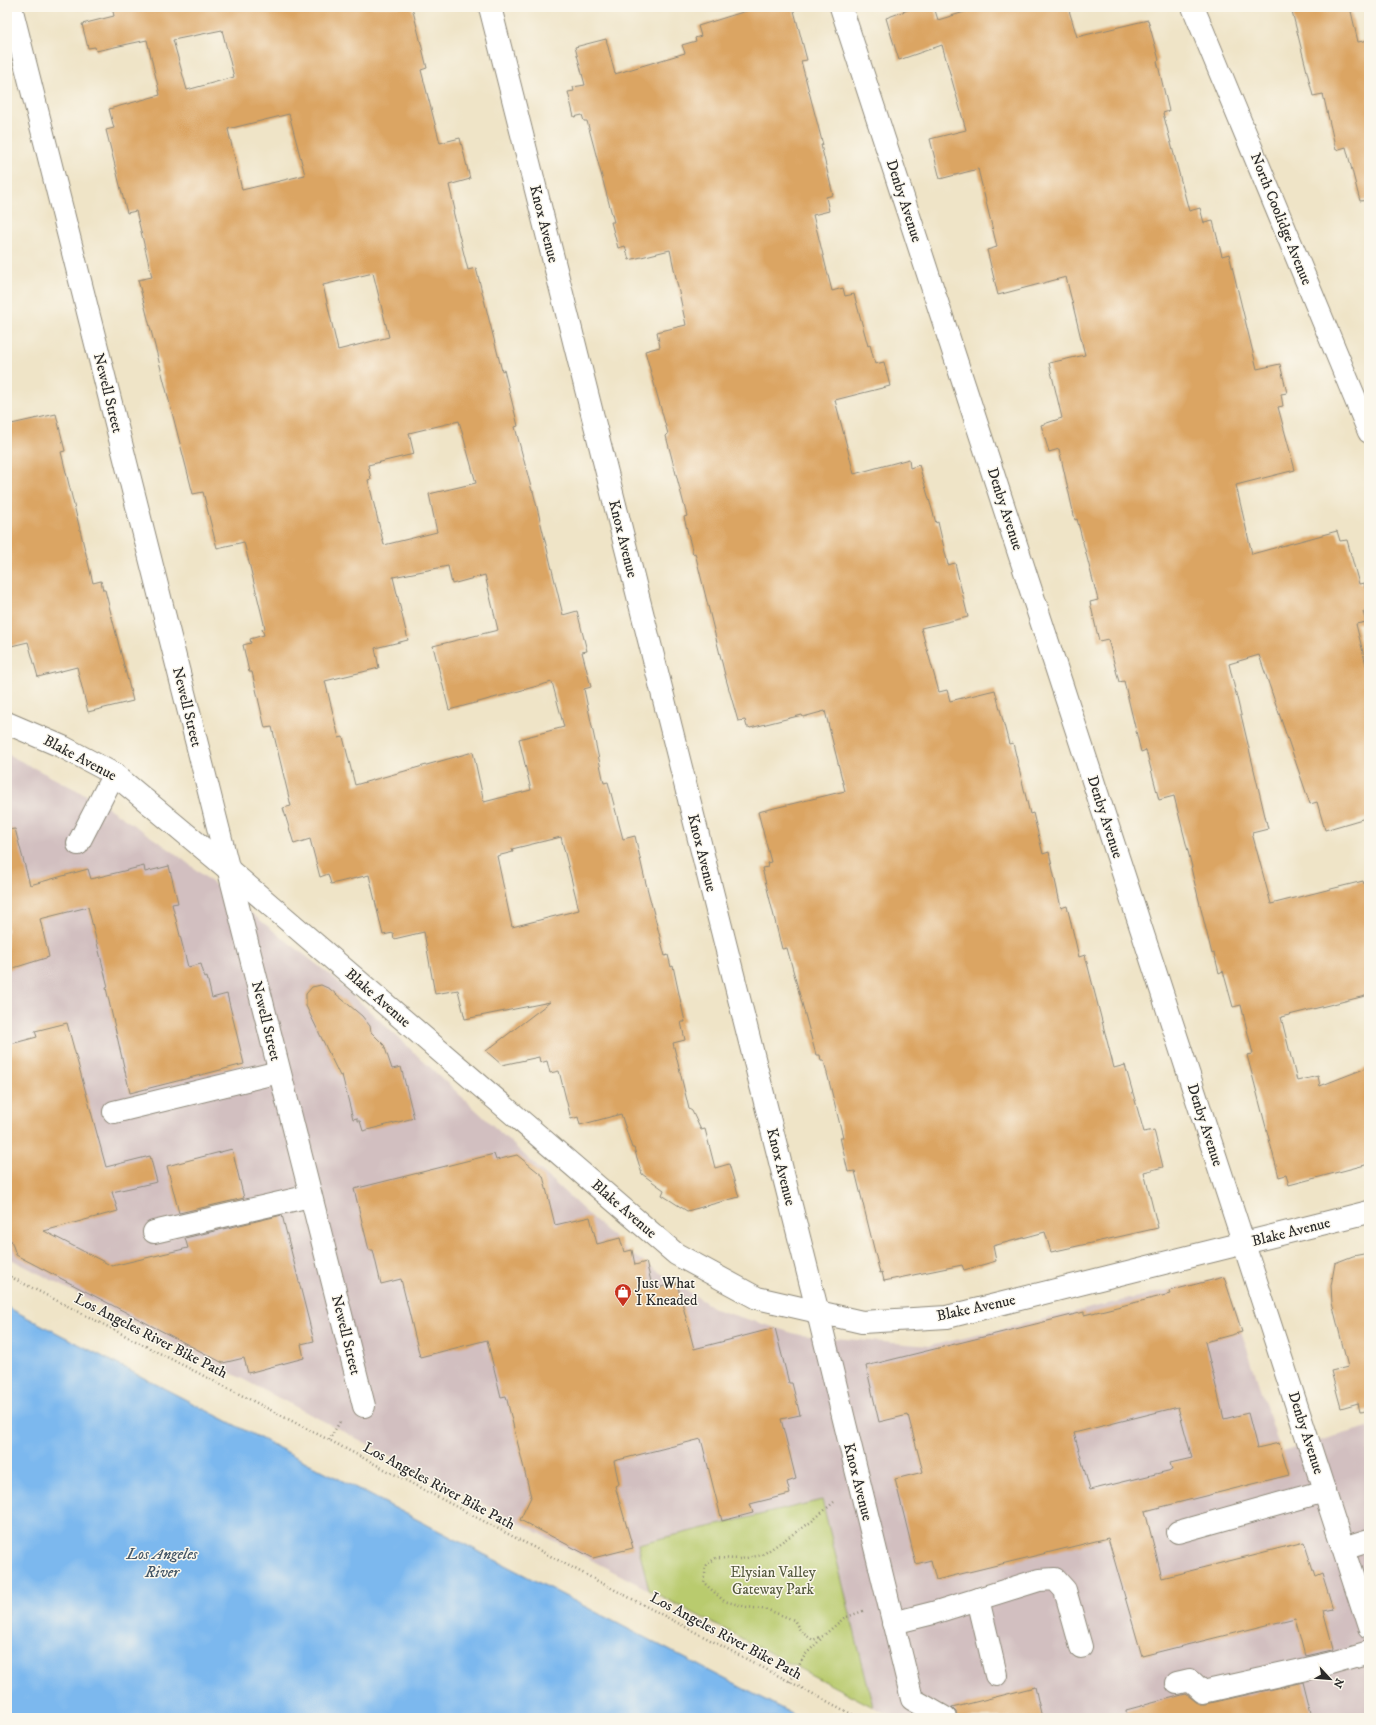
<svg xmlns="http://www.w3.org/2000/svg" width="1376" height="1725" font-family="'IM FELL DW Pica',serif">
	<rect width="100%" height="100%" fill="#fbf7ec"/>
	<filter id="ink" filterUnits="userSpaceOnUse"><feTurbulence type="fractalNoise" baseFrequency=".025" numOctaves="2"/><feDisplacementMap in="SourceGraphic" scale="8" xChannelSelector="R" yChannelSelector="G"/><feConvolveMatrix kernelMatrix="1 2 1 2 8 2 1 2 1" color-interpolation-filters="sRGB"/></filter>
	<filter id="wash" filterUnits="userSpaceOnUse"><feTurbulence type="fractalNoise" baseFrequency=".012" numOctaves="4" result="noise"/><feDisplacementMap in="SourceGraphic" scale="16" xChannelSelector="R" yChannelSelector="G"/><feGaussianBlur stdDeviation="0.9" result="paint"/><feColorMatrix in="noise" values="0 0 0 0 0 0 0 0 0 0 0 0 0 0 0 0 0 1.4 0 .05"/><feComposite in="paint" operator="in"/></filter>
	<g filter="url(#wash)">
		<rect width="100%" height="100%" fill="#efe4c7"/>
		<!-- industrial -->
		<polygon fill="#d2bfc0" points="7,754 98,801 172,851 334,978 630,1253 717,1310 799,1335 930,1346 1223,1277 1281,1451 1369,1427 1369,1718 897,1718 873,1707 822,1500 638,1544 649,1590 7,1257"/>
		<!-- green -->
		<polygon fill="#b9cb6e" stroke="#727b4c" points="822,1500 873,1707 649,1590 638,1544"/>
		<!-- water -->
		<polygon fill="#7bb8ee" stroke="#53728c" points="7,1307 800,1718 7,1718"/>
		<g id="blocks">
			<!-- building -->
			<g fill="#dba563" fill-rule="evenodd">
				<path d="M112,7H412L427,68L421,70L440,143L460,138L470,179L449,185L455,210L453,211L468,270L476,268L502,371L504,370L518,426L515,427L532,491H533L563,615L577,611L587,651L582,652L591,687L584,689L604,783L608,782L623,839L635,836L644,876L665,956L668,955L671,967L673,966L685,1022H681L685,1040L673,1043L689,1109L692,1111L701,1130L705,1129L715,1168L729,1164L739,1197L687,1211L662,1195L664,1190L642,1174L634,1148H632L621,1114L580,1125L578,1117L571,1119L559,1071L550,1073L547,1061L540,1063L539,1057L502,1065L486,1051L550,1002L465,1019L458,990L435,994L424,932L394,939L393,933L383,935L369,875L331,884L328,874L320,877L310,839L294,844L283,808L291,806L272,727L265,728L252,672H249L243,645L251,643L250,639L264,635L262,629L265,628L244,542L217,548L203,492L193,494L138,280L152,277L136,211L127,213L106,130L114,128L109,109L160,95L147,40L96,51L95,47L88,48L82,24L114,16ZM222,30L234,77L187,90L173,40ZM289,114L305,175L242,190L228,129ZM373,273L389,337L338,350L323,285ZM459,421L476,483L429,494L437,532L384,545L368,480L371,479L368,465L414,454L409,433ZM448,566L452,584L485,575L498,630L433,646L449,710L552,682L564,727L519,739L531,790L484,802L473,752L355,785L343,737L339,738L325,681L379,668L375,648L408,640L393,577ZM561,837L579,910L512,927L497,856L513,852L512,849Z"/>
				<polygon points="759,7 793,7 807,60 801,61 823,145 821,145 833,195 826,197 829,211 813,215 832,291 843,288 845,296 854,294 868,346 870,345 875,364 884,362 890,386 835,400 854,474 909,459 910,468 919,465 936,523 938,522 948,565 955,563 968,617 921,628 939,692 947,690 950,701 995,690 1009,744 1013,743 1030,814 1033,813 1043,854 1049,852 1061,908 1067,906 1079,957 1085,955 1114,1068 1125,1065 1144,1132 1154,1130 1163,1167 1144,1172 1158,1228 1051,1252 1045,1232 993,1246 996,1261 964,1270 962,1265 884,1281 882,1272 880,1273 855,1171 848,1172 840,1137 843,1137 824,1061 821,1061 820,1055 816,1055 787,948 782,949 762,868 768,867 767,863 771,862 758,812 845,791 825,711 803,717 802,715 750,728 749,727 747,727 745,720 738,721 726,679 695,553 693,554 684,517 687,516 666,436 668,434 645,351 660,347 657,332 686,325 670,250 629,260 625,246 618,248 611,222 614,222 587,121 584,121 582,115 574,117 568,92 574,91 573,87 585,85 575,47 606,39 615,74 685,53 682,45 696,41 695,38 701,36 698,26"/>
				<polygon points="916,7 934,7 938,20 981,7 1068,7 1077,37 1148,20 1159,60 1157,61 1169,111 1163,113 1189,211 1200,208 1204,223 1213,221 1222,256 1229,254 1257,369 1280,364 1287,393 1281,394 1283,406 1278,407 1295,470 1236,485 1252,554 1337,531 1340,541 1347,540 1359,584 1364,583 1369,604 1369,610 1363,612 1366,622 1356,624 1369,677 1369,817 1325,830 1317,802 1310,804 1259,655 1229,664 1268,829 1252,833 1271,904 1363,881 1364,884 1369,883 1369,995 1281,1017 1297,1081 1318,1076 1320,1086 1369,1067 1369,1164 1289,1185 1286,1175 1279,1177 1247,1055 1253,1054 1241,1005 1233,1007 1223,971 1219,973 1214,953 1212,954 1191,868 1192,867 1174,796 1159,800 1146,750 1141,752 1124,681 1119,682 1108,639 1099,641 1090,602 1098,600 1077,519 1075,520 1059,449 1049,452 1041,425 1062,418 1049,363 1085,355 1066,277 998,295 987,250 997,247 978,169 940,179 930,139 966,130 942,45 899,60 891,35 886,18"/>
				<polygon points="1291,7 1350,7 1358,42 1369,40 1369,200 1360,201 1346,147 1336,150 1323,94 1313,96"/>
				<polygon points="56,414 65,451 61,452 93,583 101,581 103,590 105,590 133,701 88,712 77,667 38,677 28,642 7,647 7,425"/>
				<polygon points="15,829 30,885 88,869 91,879 144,866 145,872 169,866 178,903 172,904 188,967 201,964 205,978 207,977 212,998 227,994 244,1064 130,1093 106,988 108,987 88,907 40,919 49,957 7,970 7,830"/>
				<polygon points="321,985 330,989 362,1016 370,1026 371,1032 384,1045 392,1069 401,1067 414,1118 363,1131 360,1121 357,1121 357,1118 353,1119 342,1075 340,1076 306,1006 306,994 312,987"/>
				<polygon points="67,1023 106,1167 150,1156 157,1182 112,1192 118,1211 44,1231 112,1266 188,1248 185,1238 282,1215 314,1341 301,1344 304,1358 248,1373 244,1358 223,1363 16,1255 11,1240 7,1241 7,1045 37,1037 35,1031"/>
				<polygon points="232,1149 244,1198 179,1213 167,1166"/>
				<polygon points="494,1154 496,1160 517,1155 543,1176 555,1225 590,1217 597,1244 620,1238 624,1252 632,1250 635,1265 646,1262 653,1289 677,1283 694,1349 775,1328 789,1383 792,1383 800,1415 781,1419 796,1479 787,1482 790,1494 750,1504 753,1513 722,1521 701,1439 614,1461 619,1484 615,1486 633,1548 593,1558 520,1520 531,1497 506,1396 501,1397 487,1340 420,1357 401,1279 381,1284 373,1250 369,1250 354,1189"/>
				<polygon points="1369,1253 1369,1411 1360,1412 1358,1403 1341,1408 1331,1371 1348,1367 1332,1303 1331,1286 1335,1263 1353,1256"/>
				<path d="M1224,1277L1242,1332L1205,1342L1224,1419L1248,1413L1257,1448L1279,1443L1289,1475L1145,1511L1162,1578L1304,1542L1315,1576L1322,1573L1333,1609L1323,1611L1333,1648L1332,1650L1305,1656L1295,1618L1142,1656L1108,1538L936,1580L931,1560L916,1564L895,1479L923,1472L908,1415L879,1422L866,1366L1084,1312V1315L1170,1294L1169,1291ZM1178,1407L1192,1458L1170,1463L1172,1470L1090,1490L1074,1433Z"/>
				<polygon points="1303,1682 1312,1718 1127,1718 1126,1710 1186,1694 1199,1704 1206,1704"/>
				<polygon points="1035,1687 1042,1718 957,1718 956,1712 952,1708"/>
			</g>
		</g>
	</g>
	<g filter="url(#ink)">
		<use href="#blocks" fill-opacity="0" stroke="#8d8879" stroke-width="1"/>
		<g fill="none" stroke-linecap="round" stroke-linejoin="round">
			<!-- minor casing -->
			<g stroke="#8d8879" stroke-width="24">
				<g id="minor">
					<polyline points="11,7 364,1406"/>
					<polyline points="490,7 818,1313 912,1699 945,1718"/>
					<polyline points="841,7 1369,1628"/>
					<polyline points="1193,7 1369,432"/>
					<polyline points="7,723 63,747 114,774 228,869 676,1254 757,1298 862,1322 947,1317 1369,1212"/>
					<polyline points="78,844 114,774"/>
					<polyline points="114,1112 279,1072"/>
					<polyline points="154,1232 310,1196"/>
					<polyline points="1178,1532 1325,1491"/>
					<polyline points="1343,1548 1369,1540"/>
					<polyline points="978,1599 996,1675"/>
					<polyline points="893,1623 933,1613 1039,1580 1055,1579 1065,1590 1081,1647"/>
					<polyline points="1177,1683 1190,1680 1203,1692 1328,1664 1369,1652"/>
				</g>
			</g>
			<!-- path -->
			<g stroke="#8d8879" stroke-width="2.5" stroke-dasharray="1 3" stroke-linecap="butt">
				<polyline points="7,1275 329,1440 859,1718"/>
				<polyline points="329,1440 341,1420"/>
				<polyline points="834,1502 811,1522 762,1555 741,1559 716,1558 706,1565 704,1583 724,1601 747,1607 768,1610 794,1620 801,1632 813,1640 823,1636 844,1618 863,1611"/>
				<polyline points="790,1682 805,1655 822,1638"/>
			</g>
			<!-- minor -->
			<use href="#minor" stroke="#fff" stroke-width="22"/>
		</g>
	</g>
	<!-- icons -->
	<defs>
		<g id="shop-pin" transform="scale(0.9)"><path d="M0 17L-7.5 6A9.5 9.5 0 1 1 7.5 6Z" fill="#c8321e" stroke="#fbf7ec"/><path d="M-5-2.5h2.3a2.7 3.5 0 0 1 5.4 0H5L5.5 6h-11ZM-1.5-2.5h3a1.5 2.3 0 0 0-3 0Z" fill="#fff"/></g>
	</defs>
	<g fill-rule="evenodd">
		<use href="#shop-pin" x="623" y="1292"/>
	</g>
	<g text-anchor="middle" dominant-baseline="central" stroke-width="3" stroke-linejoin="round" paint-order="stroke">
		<!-- street labels -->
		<g font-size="15" fill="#2b2b2b" stroke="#fbf7ec">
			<text transform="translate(904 201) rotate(72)">Denby Avenue</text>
			<text transform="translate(1281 219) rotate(68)">North Coolidge Avenue</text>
			<text transform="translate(544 224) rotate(76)">Knox Avenue</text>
			<text transform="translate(108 393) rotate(76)">Newell Street</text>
			<text transform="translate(1005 509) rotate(72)">Denby Avenue</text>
			<text transform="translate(623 539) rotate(76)">Knox Avenue</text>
			<text transform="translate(187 707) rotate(76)">Newell Street</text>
			<text transform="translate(80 758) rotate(28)">Blake Avenue</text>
			<text transform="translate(1105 817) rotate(72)">Denby Avenue</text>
			<text transform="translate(702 853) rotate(76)">Knox Avenue</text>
			<text transform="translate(378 998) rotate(41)">Blake Avenue</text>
			<text transform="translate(266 1021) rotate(76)">Newell Street</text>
			<text transform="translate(1205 1125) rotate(72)">Denby Avenue</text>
			<text transform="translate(781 1167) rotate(76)">Knox Avenue</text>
			<text transform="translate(624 1209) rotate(41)">Blake Avenue</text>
			<text transform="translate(1291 1232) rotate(-14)">Blake Avenue</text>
			<text transform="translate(976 1308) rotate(-12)">Blake Avenue</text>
			<text transform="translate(346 1335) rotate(76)">Newell Street</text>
			<text transform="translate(151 1336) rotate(27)">Los Angeles River Bike Path</text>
			<text transform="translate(1306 1433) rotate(72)">Denby Avenue</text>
			<text transform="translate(858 1482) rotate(76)">Knox Avenue</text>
			<text transform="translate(439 1486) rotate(28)">Los Angeles River Bike Path</text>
			<text transform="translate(726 1636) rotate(28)">Los Angeles River Bike Path</text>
		</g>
		<!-- poi labels -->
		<g font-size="15" fill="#2b2b2b" stroke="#fbf7ec" text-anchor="start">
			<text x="636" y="1283">Just What<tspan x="636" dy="17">I Kneaded</tspan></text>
		</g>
		<!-- park labels -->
		<g font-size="15" fill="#565b3f" stroke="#fbf7ec">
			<text x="773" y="1572">Elysian Valley<tspan x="773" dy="17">Gateway Park</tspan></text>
		</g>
		<!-- water labels -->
		<g font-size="16" font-style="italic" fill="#435566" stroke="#fbf7ec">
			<text x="162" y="1554">Los Angeles<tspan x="162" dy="18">River</tspan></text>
		</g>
	</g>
	<!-- margin -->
	<rect width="1376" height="1725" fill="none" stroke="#fbf7ec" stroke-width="24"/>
	<!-- north arrow -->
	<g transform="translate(1330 1679) rotate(116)" stroke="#fbf7ec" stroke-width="3" paint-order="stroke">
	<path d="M0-3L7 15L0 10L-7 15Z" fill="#2b2b2b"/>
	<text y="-6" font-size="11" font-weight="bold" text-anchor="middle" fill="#2b2b2b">N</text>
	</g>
</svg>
